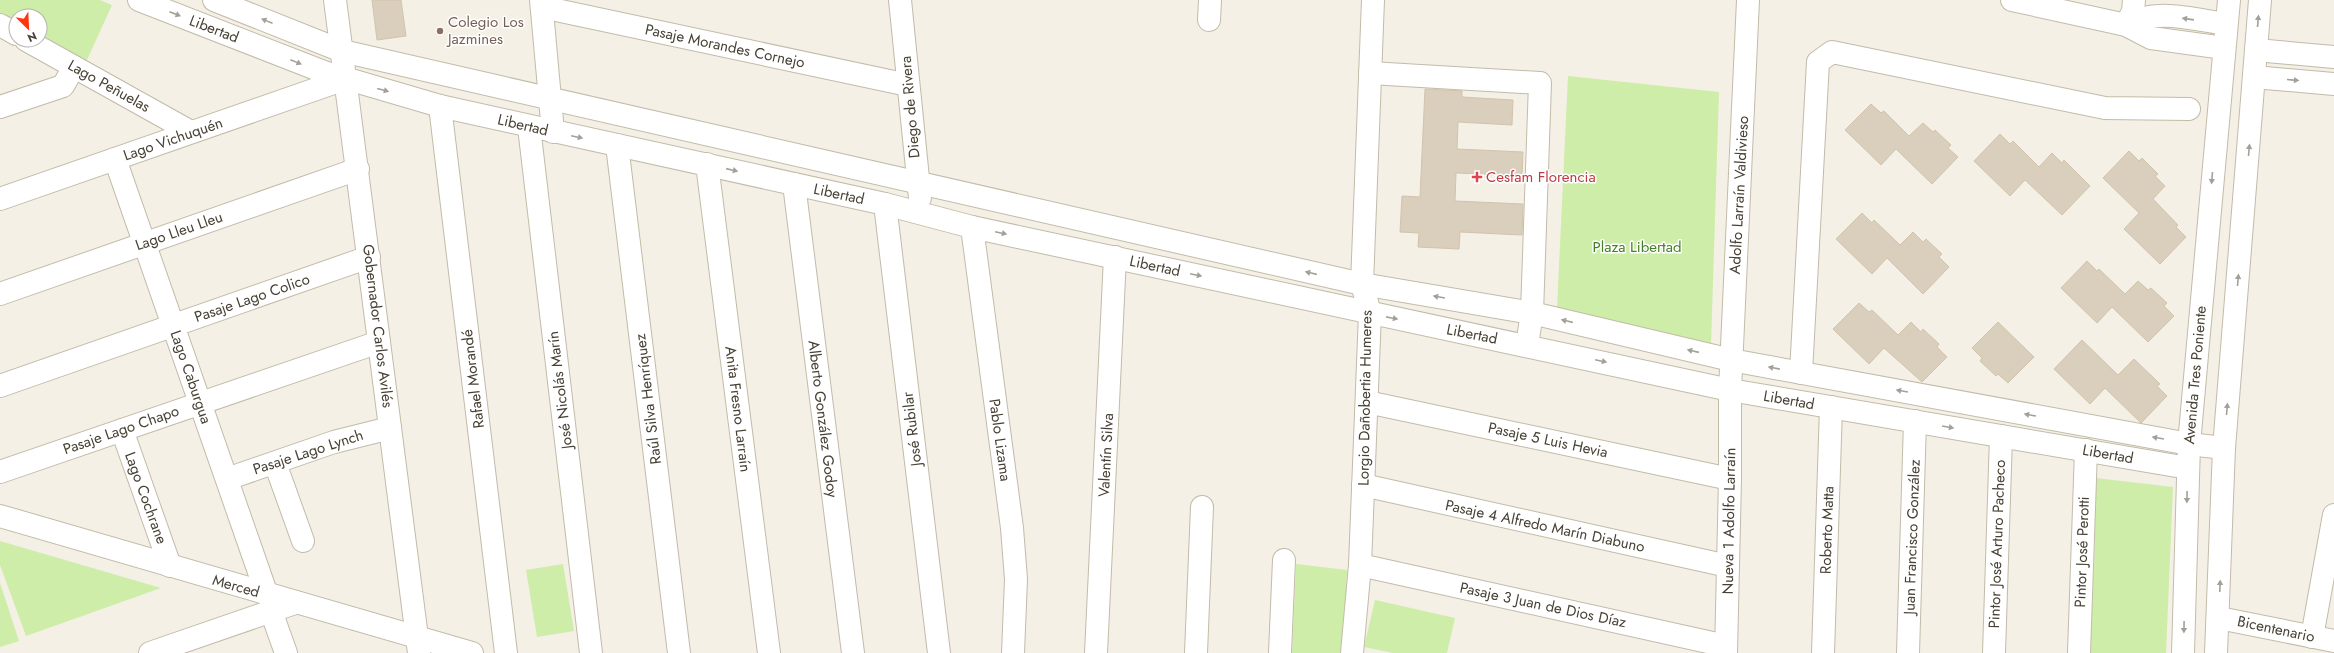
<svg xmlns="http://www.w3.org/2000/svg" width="2334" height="653" font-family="Jost,sans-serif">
	<rect width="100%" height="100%" fill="#f4f0e5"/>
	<!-- green -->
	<g fill="#ceeda9">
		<polygon points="0,0 100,0 112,5 86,62 40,36 40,16 16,16 16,23 0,15"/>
		<polygon points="1568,76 1719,92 1711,345 1557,309"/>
		<polygon points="2096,478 2173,487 2166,653 2091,653 2091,650 2088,649 2091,575 2094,575"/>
		<polygon points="0,541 161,588 26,636 0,565"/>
		<polygon points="563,564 574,631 537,637 526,570"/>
		<polygon points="1296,564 1347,570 1344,653 1292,653"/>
		<polygon points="0,583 19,641 0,647"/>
		<polygon points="1375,600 1455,618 1447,653 1393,653 1364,647"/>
	</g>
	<!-- building -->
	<g fill="#dacebc" stroke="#d2c4ab">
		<polygon points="372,0 401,0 406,36 377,40"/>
		<polygon points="1425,89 1462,91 1462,97 1513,100 1512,125 1458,122 1457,149 1523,152 1522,176 1456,173 1455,201 1523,204 1522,235 1460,232 1459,249 1418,247 1419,233 1400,232 1402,196 1420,197"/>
		<polygon points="1871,104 1881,113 1884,111 1909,136 1923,123 1933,132 1935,130 1951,145 1948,148 1958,157 1932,184 1896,149 1881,165 1845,130"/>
		<polygon points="2000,134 2010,144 2013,141 2039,167 2052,153 2062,163 2064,160 2090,186 2062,215 2025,180 2010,196 1974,161"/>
		<polygon points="2129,151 2139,161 2142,158 2158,174 2155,176 2165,186 2153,199 2178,225 2176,227 2186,237 2160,264 2124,229 2139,213 2103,178"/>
		<polygon points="1862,213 1872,223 1874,220 1900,245 1913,232 1923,242 1926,239 1942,254 1939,257 1949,267 1923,294 1887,258 1872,274 1836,239"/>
		<polygon points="2087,261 2097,271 2099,269 2125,294 2138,281 2148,290 2151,288 2167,303 2164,306 2174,316 2148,342 2112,307 2097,323 2061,288"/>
		<polygon points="1859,303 1869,312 1872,310 1898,335 1911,322 1921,332 1923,329 1939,344 1937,347 1947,357 1922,382 1884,348 1869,364 1833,329"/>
		<polygon points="1998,322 2034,357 2008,383 1998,374 1996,376 1980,361 1982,358 1972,348"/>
		<polygon points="2082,340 2118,375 2134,359 2160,384 2157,386 2167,396 2141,423 2105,388 2090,404 2054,369"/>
	</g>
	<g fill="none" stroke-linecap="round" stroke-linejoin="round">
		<!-- minor casing -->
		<g stroke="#c3bba9" stroke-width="24">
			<g id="minor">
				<polyline points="139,0 324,72 440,106 885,204 972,227 1730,390 2188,468"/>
				<polyline points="214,0 342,51 1362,284 1532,313 1731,360 2189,444 2224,448"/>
				<polyline points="335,0 419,653"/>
				<polyline points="541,0 553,132"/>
				<polyline points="900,0 920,198"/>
				<polyline points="2012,0 2126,25 2151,38 2224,48"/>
				<polyline points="542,7 908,85"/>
				<polyline points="1209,20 1210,0"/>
				<polyline points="0,25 16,34"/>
				<path d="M2126,25C2155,7 2195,20 2226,24"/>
				<polyline points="2126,25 2133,11 2134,0"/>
				<polyline points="26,40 191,132"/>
				<polyline points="2256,50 2334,57"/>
				<polyline points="1370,73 1540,83 1532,313 1527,345"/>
				<polyline points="2254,77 2334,84"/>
				<polyline points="440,106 506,653"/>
				<polyline points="0,107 63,86 74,67"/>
				<polyline points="529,127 591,653"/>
				<polyline points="617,145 679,653"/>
				<polyline points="115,159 267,595"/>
				<polyline points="707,164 769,653"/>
				<polyline points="794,184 853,653"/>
				<polyline points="0,199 345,79"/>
				<polyline points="885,204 939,653"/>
				<polyline points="972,227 1012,528 1016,579 1013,653"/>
				<polyline points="0,294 358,169"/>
				<polyline points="1801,373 1818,62 1832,52 2105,108 2189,109"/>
				<polyline points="0,386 369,257"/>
				<polyline points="1367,402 1730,479"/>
				<polyline points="122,430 170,566"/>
				<polyline points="275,463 303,541"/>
				<polyline points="0,472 379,342"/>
				<polyline points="227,479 334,442 390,428"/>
				<polyline points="1363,485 1728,566"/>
				<polyline points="0,516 472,653"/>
				<polyline points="1360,565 1726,646"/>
				<polyline points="271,611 286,653"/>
				<polyline points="2219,618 2334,641"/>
				<polyline points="2312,637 2334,515"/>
				<polyline points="150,653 295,603"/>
				<polyline points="1096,653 1115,257"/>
				<polyline points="1196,653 1202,507"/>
				<polyline points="1280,653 1284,560"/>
				<polyline points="1352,653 1360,565 1370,313 1362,284 1373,0"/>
				<polyline points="1726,653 1730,479 1730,390 1748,0"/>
				<polyline points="1823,653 1831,407"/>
				<polyline points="1908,653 1915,421"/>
				<polyline points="1994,653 2001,436"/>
				<polyline points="2079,653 2086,450"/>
				<polyline points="2183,653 2189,444 2229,0"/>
				<polyline points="2216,653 2224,448 2260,0"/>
			</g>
		</g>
		<!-- minor -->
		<use href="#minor" stroke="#fff" stroke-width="22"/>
	</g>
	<!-- one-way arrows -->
	<defs><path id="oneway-solid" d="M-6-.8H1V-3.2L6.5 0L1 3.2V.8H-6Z"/></defs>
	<g fill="#a3a09a">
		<use href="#oneway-solid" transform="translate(175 14) rotate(21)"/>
		<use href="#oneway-solid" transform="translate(2188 19) rotate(-172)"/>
		<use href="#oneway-solid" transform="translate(267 21) rotate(-158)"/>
		<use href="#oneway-solid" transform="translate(2258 21) rotate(-85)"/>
		<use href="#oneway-solid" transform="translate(296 62) rotate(22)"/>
		<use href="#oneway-solid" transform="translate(2293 80) rotate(5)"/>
		<use href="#oneway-solid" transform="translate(383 90) rotate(15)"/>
		<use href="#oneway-solid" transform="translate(577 137) rotate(12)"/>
		<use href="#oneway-solid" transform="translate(2249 150) rotate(-85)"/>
		<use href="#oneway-solid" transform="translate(732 170) rotate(13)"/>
		<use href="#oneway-solid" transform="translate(2212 178) rotate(95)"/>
		<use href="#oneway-solid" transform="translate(1001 233) rotate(12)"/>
		<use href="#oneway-solid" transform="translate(1311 273) rotate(-167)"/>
		<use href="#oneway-solid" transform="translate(1196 275) rotate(12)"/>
		<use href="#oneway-solid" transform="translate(2238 280) rotate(-85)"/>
		<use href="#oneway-solid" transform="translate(1439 297) rotate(-170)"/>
		<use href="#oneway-solid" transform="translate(1392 318) rotate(11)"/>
		<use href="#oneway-solid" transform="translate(1567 321) rotate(-167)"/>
		<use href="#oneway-solid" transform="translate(1693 351) rotate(-167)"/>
		<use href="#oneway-solid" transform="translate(1601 361) rotate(12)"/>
		<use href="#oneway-solid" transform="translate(1774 368) rotate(-169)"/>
		<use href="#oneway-solid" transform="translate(1902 391) rotate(-170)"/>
		<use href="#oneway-solid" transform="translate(2227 409) rotate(-85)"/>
		<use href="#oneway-solid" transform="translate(2030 415) rotate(-170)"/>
		<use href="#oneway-solid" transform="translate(1948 427) rotate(10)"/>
		<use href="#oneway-solid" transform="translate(2158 438) rotate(-170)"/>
		<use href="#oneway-solid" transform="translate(2187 497) rotate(91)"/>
		<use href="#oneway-solid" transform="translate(2220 586) rotate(-88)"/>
		<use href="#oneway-solid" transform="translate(2184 627) rotate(91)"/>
	</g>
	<!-- markers -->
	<circle fill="#8d6e63" stroke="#fff" stroke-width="1.5" cx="440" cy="31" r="4"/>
	<path fill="#e0444e" stroke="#fff" stroke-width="1.5" d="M1475 171h4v4h4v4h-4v4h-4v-4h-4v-4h4z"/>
	<g text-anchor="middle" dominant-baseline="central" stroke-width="3" stroke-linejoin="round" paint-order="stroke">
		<!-- education labels -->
		<g font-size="15" fill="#785e54" stroke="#fff" text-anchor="start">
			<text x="448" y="22">Colegio Los<tspan x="448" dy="17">Jazmines</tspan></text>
		</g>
		<!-- street labels -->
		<g font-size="15" fill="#474034" stroke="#fff">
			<text transform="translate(214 29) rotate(21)">Libertad</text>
			<text transform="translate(725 46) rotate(12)">Pasaje Morandes Cornejo</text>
			<text transform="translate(109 86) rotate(29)">Lago Peñuelas</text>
			<text transform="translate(910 107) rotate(-95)">Diego de Rivera</text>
			<text transform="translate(523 125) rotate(13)">Libertad</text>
			<text transform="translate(173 139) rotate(-19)">Lago Vichuquén</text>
			<text transform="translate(839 194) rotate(12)">Libertad</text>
			<text transform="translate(1739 195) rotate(-87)">Adolfo Larraín Valdivieso</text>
			<text transform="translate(179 231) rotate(-19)">Lago Lleu Lleu</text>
			<text transform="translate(1155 266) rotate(12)">Libertad</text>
			<text transform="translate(252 298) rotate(-19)">Pasaje Lago Colico</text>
			<text transform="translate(378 326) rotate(83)">Gobernador Carlos Avilés</text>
			<text transform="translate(1472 334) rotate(11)">Libertad</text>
			<text transform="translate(2195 375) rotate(-85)">Avenida Tres Poniente</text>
			<text transform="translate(191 377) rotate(71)">Lago Caburgua</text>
			<text transform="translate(473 379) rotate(-97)">Rafael Morandé</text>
			<text transform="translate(560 390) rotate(-97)">José Nicolás Marín</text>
			<text transform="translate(1365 398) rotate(-89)">Lorgio Dañobertia Humeres</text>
			<text transform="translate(648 399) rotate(-97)">Raúl Silva Henríquez</text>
			<text transform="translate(1789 400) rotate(10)">Libertad</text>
			<text transform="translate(738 409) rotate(83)">Anita Fresno Larraín</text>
			<text transform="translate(823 419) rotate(83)">Alberto González Godoy</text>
			<text transform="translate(912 429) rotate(-97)">José Rubilar</text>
			<text transform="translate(121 430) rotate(-19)">Pasaje Lago Chapo</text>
			<text transform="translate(1000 440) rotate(82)">Pablo Lizama</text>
			<text transform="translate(1548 440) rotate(12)">Pasaje 5 Luis Hevia</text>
			<text transform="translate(308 452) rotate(-18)">Pasaje Lago Lynch</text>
			<text transform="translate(2108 454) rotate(10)">Libertad</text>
			<text transform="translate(1106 455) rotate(-87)">Valentín Silva</text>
			<text transform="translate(146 498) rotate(70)">Lago Cochrane</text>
			<text transform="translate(1729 521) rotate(-89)">Nueva 1 Adolfo Larraín</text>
			<text transform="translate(1545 526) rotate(12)">Pasaje 4 Alfredo Marín Diabuno</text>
			<text transform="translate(1827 530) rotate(-88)">Roberto Matta</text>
			<text transform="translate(1912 537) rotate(-88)">Juan Francisco González</text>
			<text transform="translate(1997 544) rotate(-88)">Pintor José Arturo Pacheco</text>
			<text transform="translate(2082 552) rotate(-88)">Pintor José Perotti</text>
			<text transform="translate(236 586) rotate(16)">Merced</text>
			<text transform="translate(1543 605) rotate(12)">Pasaje 3 Juan de Dios Díaz</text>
			<text transform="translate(2276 629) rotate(12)">Bicentenario</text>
		</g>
		<!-- health labels -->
		<g font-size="15" fill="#be3a42" stroke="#fff" text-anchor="start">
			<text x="1486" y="177">Cesfam Florencia</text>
		</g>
		<!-- park labels -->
		<g font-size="15" fill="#447f21" stroke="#fff">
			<text x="1637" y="247">Plaza Libertad</text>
		</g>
	</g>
	<!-- north arrow -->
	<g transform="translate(28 28) rotate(156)"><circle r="19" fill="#ffffff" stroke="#b5b3ae"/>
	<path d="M0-3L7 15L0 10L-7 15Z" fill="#ff3711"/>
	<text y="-6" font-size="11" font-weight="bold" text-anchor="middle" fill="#474034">N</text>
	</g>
</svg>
